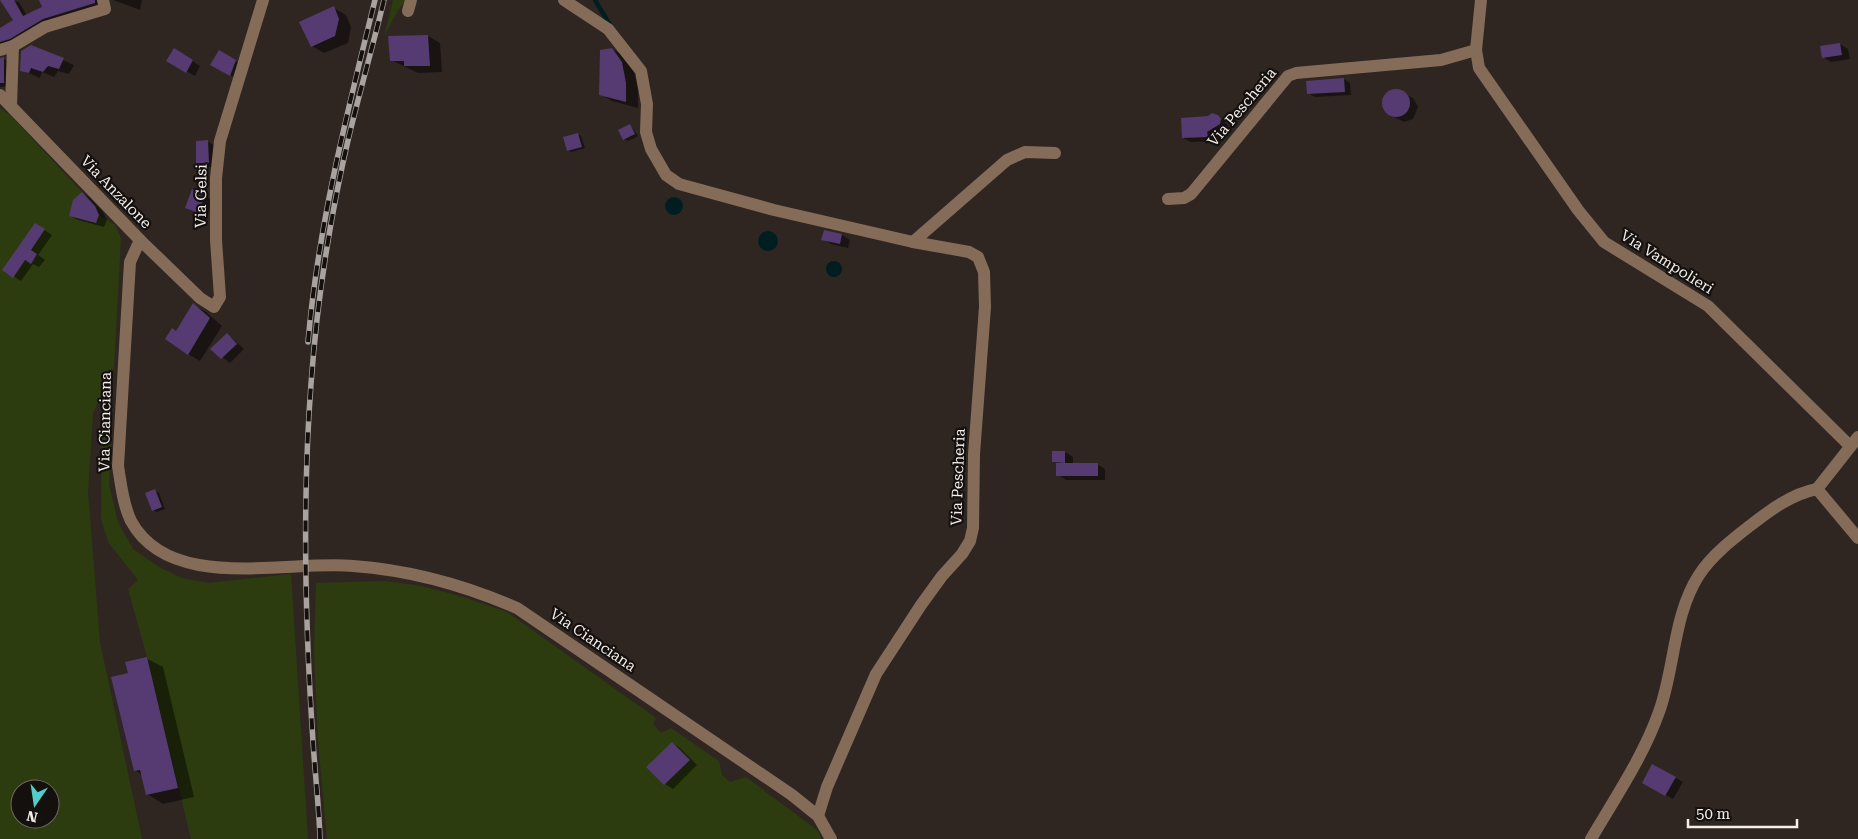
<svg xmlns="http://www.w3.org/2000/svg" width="1858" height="839" font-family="'Roboto Serif',serif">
	<rect width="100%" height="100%" fill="#2f2622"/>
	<!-- green -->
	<g fill="#2d3c0f" fill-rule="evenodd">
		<polygon points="393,0 407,0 398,10 384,37"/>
		<path d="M0,108L9,114L95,206L99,215L115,225L121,238L114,367L93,413L88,492L100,642L142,839H0ZM20,789H50V819H20Z"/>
		<polygon points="112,410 109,485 118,522 133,549 159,567 182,578 208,583 291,574 308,839 191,839 147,657 128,589 138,580 108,542 101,519 102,422"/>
		<polygon points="385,581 422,586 463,597 507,612 656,718 653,724 661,733 671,728 719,761 722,775 730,782 746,777 817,830 822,839 327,839 318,741 314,651 316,583"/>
	</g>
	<!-- water -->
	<g fill="#001e20">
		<circle cx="674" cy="206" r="9"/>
		<circle cx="768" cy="241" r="10"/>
		<circle cx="834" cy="269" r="8"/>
	</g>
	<!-- shadow -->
	<g fill="#0007">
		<polygon points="7,0 19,2 27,16 43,7 41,0 102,0 102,7 0,51 0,30 15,21"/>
		<polygon points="113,0 142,0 140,10"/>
		<polygon points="334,8 346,15 351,27 348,43 324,53 312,46"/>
		<polygon points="428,36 440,43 442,72 418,73 391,60 390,38"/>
		<polygon points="1840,44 1848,49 1850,59 1831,62 1823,57"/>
		<polygon points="31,46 74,65 69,74 58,71 54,77 42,72 40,78 22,70"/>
		<polygon points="612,49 625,56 634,71 638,91 638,108 612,101 600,94"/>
		<polygon points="219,52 239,63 234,77 212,65"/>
		<polygon points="182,54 200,66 195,76 168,61"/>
		<polygon points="0,58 11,62 10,86 0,87"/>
		<polygon points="1344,79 1350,83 1351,95 1315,97 1308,93"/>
		<polygon points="1395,90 1413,98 1418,107 1413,119 1404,122 1387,113 1383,102 1385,96"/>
		<polygon points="1217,116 1228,125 1227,128 1215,136 1215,141 1191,142 1183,138"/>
		<polygon points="630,125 638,136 628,141 624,139"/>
		<polygon points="578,134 581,136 585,148 571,152 568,150"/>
		<polygon points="197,142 208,142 216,146 217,167 205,167 197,162"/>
		<polygon points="192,191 213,200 207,217 186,207"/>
		<polygon points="82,193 90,198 103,212 107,220 104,227 78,220 70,216"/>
		<polygon points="43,229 52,235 38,255 45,260 39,267 33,264 21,281 13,276"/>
		<polygon points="825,231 842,235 850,240 848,248 831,244 823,239"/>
		<polygon points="194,305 206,312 222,326 200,361 188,354 177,332"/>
		<polygon points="227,334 244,349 230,363 212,349"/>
		<polygon points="1065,452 1073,457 1073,464 1097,464 1105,469 1105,480 1066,480 1058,475 1058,464 1053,462"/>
		<polygon points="155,491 159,493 165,509 157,512 153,510"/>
		<polygon points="146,658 163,667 194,797 163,804 147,794 142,775 135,770 130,674"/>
		<polygon points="672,743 680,748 697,765 673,789 665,784 648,767"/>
		<polygon points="1653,765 1683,782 1673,799 1643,782"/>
	</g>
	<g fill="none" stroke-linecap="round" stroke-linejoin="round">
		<!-- stream -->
		<polyline stroke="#001e20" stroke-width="4.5" points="595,0 610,25"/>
	</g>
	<!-- building -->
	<g fill="#553b71">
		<polygon points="0,0 14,0 23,16 42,7 39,0 95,0 95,3 43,19 10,39 0,42 0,28 13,20"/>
		<polygon points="334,6 339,19 335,36 311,47 299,22"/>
		<polygon points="428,35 430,66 404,66 404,61 390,61 388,36"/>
		<polygon points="1840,43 1842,55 1822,58 1820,46"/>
		<polygon points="31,45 64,58 59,69 48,66 43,72 31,68 29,73 20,71 21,51"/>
		<polygon points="174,48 193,60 186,73 166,61"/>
		<polygon points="612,48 622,62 626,83 626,102 599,95 600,50"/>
		<polygon points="219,50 236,60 230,76 210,65"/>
		<polygon points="4,57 4,83 0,83 0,58"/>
		<polygon points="1344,78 1345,92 1307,94 1306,81"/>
		<circle cx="1396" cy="103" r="14"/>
		<polygon points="1212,113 1218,115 1221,119 1220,124 1207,132 1208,137 1182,138 1181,118 1208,116"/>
		<polygon points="630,124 635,134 623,140 618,130"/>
		<polygon points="578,133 582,147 567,151 563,137"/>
		<polygon points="208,140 209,163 196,163 196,141"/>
		<polygon points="192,189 205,194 199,213 185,208"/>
		<polygon points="82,192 95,206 99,215 96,223 69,216 73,200"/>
		<polygon points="35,223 45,229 31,250 37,254 31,264 25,260 13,278 2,270"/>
		<polygon points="824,230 842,234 840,244 821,240"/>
		<polygon points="193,303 210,318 188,355 165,339 172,328 176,331"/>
		<polygon points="227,333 237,344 221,359 210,349"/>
		<polygon points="1052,451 1065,451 1065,463 1052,462"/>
		<rect x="1056" y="463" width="42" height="13"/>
		<polygon points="155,489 162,507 152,511 145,493"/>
		<polygon points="147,657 178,788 146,795 140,770 134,771 111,677 128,673 125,662"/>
		<polygon points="672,742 690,760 664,785 646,767"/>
		<polygon points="1652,764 1676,777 1665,796 1642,783"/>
	</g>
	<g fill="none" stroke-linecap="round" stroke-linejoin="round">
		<!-- minor -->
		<g stroke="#846c59" stroke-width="12">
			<polyline points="564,0 608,29 641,71 647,104 646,132 651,149 666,175 679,184 774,210 913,242 969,252 978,257 984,272 985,307 974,454 973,528 970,541 962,554 942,576 921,605 876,674 827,787 818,816"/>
			<polyline points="1481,0 1476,50 1479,68 1578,210 1604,242 1708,306 1850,446"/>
			<polyline points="408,11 411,0"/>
			<polyline points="0,50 13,46 45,27 105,9 103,0"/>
			<polyline points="0,95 140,240 200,298 214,307 220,297 216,240 216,178 220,141 263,0"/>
			<polyline points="11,106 13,46"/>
			<polyline points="1168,199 1184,198 1191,194 1288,76 1296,73 1441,60 1476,50"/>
			<path d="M140,240L130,262L118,466C121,484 123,505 131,521C170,593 286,560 353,566C410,570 464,585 517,608L792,795L818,816L831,839"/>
			<polyline points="913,242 1007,160 1025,152 1055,153"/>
			<polyline points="1817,489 1858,437"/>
			<polyline points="1817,489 1858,538"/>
			<path d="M1591,839C1615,798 1643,757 1659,712C1675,668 1673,615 1699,575C1712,555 1733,539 1751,525C1770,510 1792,494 1817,489"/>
		</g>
		<!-- rail casing -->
		<g stroke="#a9a29e" stroke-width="5.5">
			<g id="rail">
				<path d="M308,342C318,226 347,113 375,0"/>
				<path d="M320,839C319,806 315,774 313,741C305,623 302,503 311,384C317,301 330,217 349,136C360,91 373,45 384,0"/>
			</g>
		</g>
		<!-- rail -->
		<use href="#rail" stroke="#14100e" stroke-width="4" stroke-dasharray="11" stroke-linecap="butt"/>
	</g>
	<g text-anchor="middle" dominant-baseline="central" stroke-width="4.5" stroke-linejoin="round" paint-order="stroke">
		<!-- street labels -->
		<g font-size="15" fill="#f5efec" stroke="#14100e">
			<text transform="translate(1242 107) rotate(-50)">Via Pescheria</text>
			<text transform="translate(116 192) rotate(46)">Via Anzalone</text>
			<text transform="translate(201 196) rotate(-89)">Via Gelsi</text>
			<text transform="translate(1667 262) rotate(32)">Via Vampolieri</text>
			<text transform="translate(105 422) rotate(-89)">Via Cianciana</text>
			<text transform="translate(958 477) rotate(-88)">Via Pescheria</text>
			<text transform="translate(593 640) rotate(34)">Via Cianciana</text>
		</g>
	</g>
	<!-- north arrow -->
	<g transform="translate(35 804) rotate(193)"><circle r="24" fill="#14100e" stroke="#6e6967"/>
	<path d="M0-4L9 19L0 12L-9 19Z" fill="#53cdc9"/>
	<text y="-8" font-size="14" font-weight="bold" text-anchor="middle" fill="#f5efec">N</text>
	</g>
	<!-- scale -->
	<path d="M1688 819v8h109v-8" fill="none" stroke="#f5efec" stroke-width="2.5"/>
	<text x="1696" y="819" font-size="15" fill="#f5efec" stroke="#14100e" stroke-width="4" paint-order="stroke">50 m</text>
</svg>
